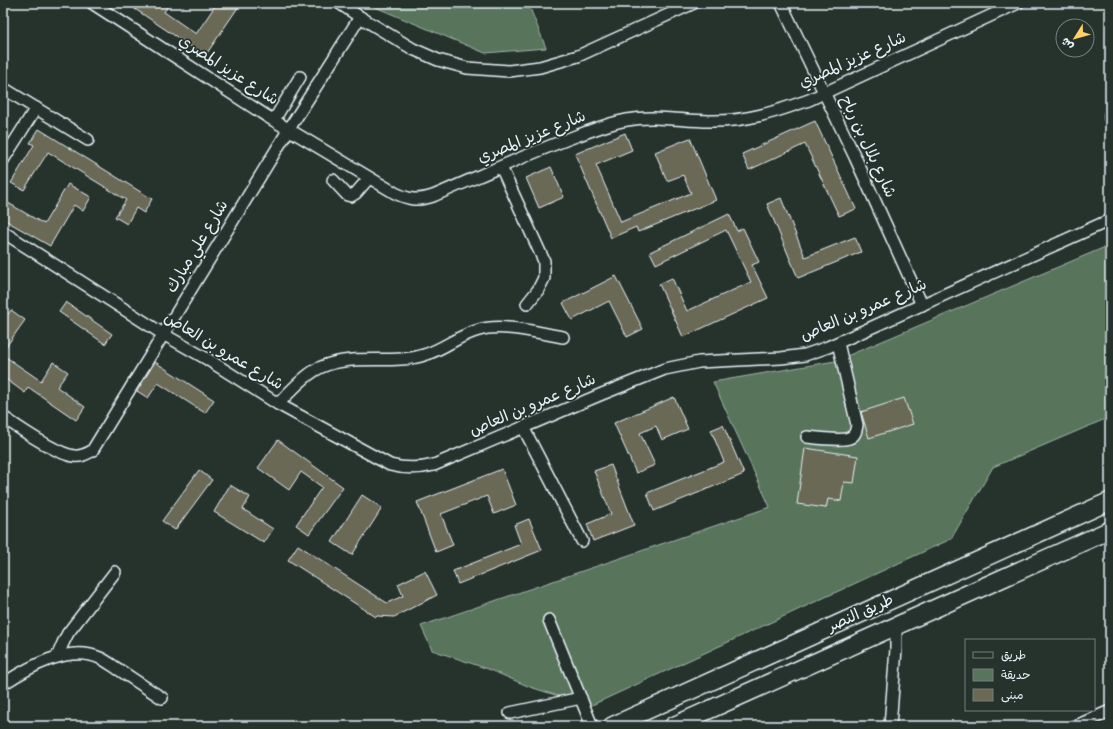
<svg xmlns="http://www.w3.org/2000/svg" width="1113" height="729" font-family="Dekko,'Playpen Sans Arabic',sans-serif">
	<rect width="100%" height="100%" fill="#26332d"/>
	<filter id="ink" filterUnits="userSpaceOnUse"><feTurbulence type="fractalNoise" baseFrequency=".025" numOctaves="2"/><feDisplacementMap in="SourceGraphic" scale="8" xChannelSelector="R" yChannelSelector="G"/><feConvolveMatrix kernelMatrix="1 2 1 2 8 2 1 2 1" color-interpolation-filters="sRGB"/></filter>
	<g filter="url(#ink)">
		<!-- green -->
		<g fill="#58745b" stroke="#a0b2aa">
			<polygon points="369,3 528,3 546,48 485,53 375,7"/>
			<polygon points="1110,245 1110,417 993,467 951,539 590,706 530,687 488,669 432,650 421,626 770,507 713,382 835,361"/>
		</g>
		<!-- building -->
		<g fill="#6a6954" stroke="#e8f1f8">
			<polygon points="126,3 170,3 164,12 196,34 217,3 241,3 205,56"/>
			<polygon points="815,121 856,209 839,216 805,144 749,170 742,154"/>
			<polygon points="39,129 152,199 144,213 136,208 127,224 115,217 126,200 48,152 24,190 11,183 34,145 30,143"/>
			<polygon points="625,133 632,150 596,165 621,222 691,193 683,175 667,181 655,152 690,138 716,200 638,232 636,227 611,238 575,154"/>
			<polygon points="551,167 564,197 539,208 526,178"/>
			<polygon points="68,184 91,197 83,211 74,205 50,246 3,219 3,200 44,224"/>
			<polygon points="781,198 805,257 855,237 861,252 798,278 767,204"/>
			<polygon points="729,214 737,231 743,228 759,262 752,265 768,298 683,337 659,284 672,278 687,311 751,282 726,230 656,264 650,252"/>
			<polygon points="616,276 643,329 627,337 609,301 572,320 563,303"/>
			<polygon points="66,302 112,334 105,344 59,312"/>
			<polygon points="11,310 25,320 3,351 3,321"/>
			<polygon points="3,355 41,381 53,362 68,372 57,387 85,407 76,420 28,387 25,393 3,377"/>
			<polygon points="155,362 214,400 205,413 158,383 148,398 137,391"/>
			<polygon points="674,397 688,429 662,440 656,426 640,433 655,465 636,473 614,423"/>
			<polygon points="904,398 913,424 869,438 861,412"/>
			<polygon points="723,425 744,474 654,511 647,493 724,462 711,430"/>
			<polygon points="278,440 343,487 309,534 296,525 322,487 301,472 289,490 258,468"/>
			<polygon points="805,448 858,456 854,483 844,482 841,501 828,499 826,508 797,504"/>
			<polygon points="611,465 634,525 593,541 587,524 611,514 594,471"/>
			<polygon points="502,469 516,505 494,514 487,496 441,514 453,545 436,552 417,502"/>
			<polygon points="199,470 212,480 175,530 162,521"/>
			<polygon points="230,485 250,497 243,509 273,529 264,543 214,512"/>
			<polygon points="362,495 382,508 352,555 332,542"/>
			<polygon points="529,519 542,550 458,584 453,571 521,544 514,525"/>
			<polygon points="298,545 387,603 403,596 398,584 425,571 437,595 394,617 377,616 376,617 288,560"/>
		</g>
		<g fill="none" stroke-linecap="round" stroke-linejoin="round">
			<!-- minor casing -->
			<g stroke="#e8f1f8" stroke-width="14">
				<g id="minor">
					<path d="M92,3L268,117L395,193C410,200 417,201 433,196C480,176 527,154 576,136C593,130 609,123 627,120C654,115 683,121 709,121C746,122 775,112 809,100L1018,3"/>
					<polyline points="339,3 360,17 413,49 438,60 467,68 509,71 540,67 578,56 694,3"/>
					<polyline points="781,3 855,157 922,305"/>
					<polyline points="3,88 88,140"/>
					<polyline points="1110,115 1110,118"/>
					<polyline points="274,120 300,77"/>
					<polyline points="3,160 36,108"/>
					<polyline points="501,167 544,261 544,278 538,290 527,304"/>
					<polyline points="333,180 347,195 351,196 356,193 369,178"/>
					<path d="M3,232L163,334L207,359L278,404L390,465C405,469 418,469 434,465L602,394L665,369L699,362L781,358L805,355L828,347L1110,220"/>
					<path d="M278,404C289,393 301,379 314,371C344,351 391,366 424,355C444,349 459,335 479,330C502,323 539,333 563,337"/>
					<path d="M3,417C19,428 56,454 74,456C81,457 86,454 92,451L289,129L360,17"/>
					<polyline points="523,427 582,541"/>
					<path d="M807,437C816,438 843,441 849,438C855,436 856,431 857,425L838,343"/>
					<polyline points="549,620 592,726"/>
					<polyline points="57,657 63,643 68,633 115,572"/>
					<path d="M3,684C29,667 69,644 100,658C107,661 114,667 121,671C134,680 148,689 162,698"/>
					<polyline points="510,713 581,698"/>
					<polyline points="890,726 896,649 896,626"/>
					<polyline points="1076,726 1110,711"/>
				</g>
			</g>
			<!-- highway casing -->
			<g stroke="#e8f1f8" stroke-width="20">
				<g id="highway">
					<polyline points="612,726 1110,501"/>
					<polyline points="673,726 1110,530"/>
				</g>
			</g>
			<!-- minor -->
			<use href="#minor" stroke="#26332d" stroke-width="11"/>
			<!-- highway -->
			<use href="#highway" stroke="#26332d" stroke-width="17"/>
		</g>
	</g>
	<g text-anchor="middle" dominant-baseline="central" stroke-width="3.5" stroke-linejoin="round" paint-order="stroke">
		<!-- street labels -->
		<g font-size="16" fill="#e8f1f8" stroke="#26332d">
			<text transform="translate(853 61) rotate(-24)">شارع عزيز المصري</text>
			<text transform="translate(228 71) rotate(33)">شارع عزيز المصري</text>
			<text transform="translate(532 138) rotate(-22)">شارع عزيز المصري</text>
			<text transform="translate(867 147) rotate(65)">شارع بلال بن رباح</text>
			<text transform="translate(198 247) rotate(-59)">شارع علي مبارك</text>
			<text transform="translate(864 311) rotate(-23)">شارع عمرو بن العاص</text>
			<text transform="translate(223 352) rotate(31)">شارع عمرو بن العاص</text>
			<text transform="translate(533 406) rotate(-23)">شارع عمرو بن العاص</text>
			<text transform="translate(861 614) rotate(-24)">طريق النصر</text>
		</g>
	</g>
	<!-- margin -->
	<rect width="1113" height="729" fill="none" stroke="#26332d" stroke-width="16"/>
	<rect x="8" y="8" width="1097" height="713" fill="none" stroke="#e8f1f8" stroke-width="1.5" filter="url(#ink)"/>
	<!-- legend -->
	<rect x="965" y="639" width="130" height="72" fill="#26332d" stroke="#747f7e"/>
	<rect x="973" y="652" width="20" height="6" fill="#26332d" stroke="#747f7e"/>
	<text x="1001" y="659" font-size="12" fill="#e8f1f8">طريق</text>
	<rect x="973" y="669" width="20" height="12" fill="#58745b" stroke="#747f7e"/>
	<text x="1001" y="679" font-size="12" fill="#e8f1f8">حديقة</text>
	<rect x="973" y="689" width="20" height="12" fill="#6a6954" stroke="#747f7e"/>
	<text x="1001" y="699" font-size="12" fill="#e8f1f8">مبنى</text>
	<!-- north arrow -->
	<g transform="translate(1075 38) rotate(233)"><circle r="19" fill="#26332d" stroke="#747f7e"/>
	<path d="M0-3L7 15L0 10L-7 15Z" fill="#ffd166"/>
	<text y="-6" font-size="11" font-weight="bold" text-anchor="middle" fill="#e8f1f8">ش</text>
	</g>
</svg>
